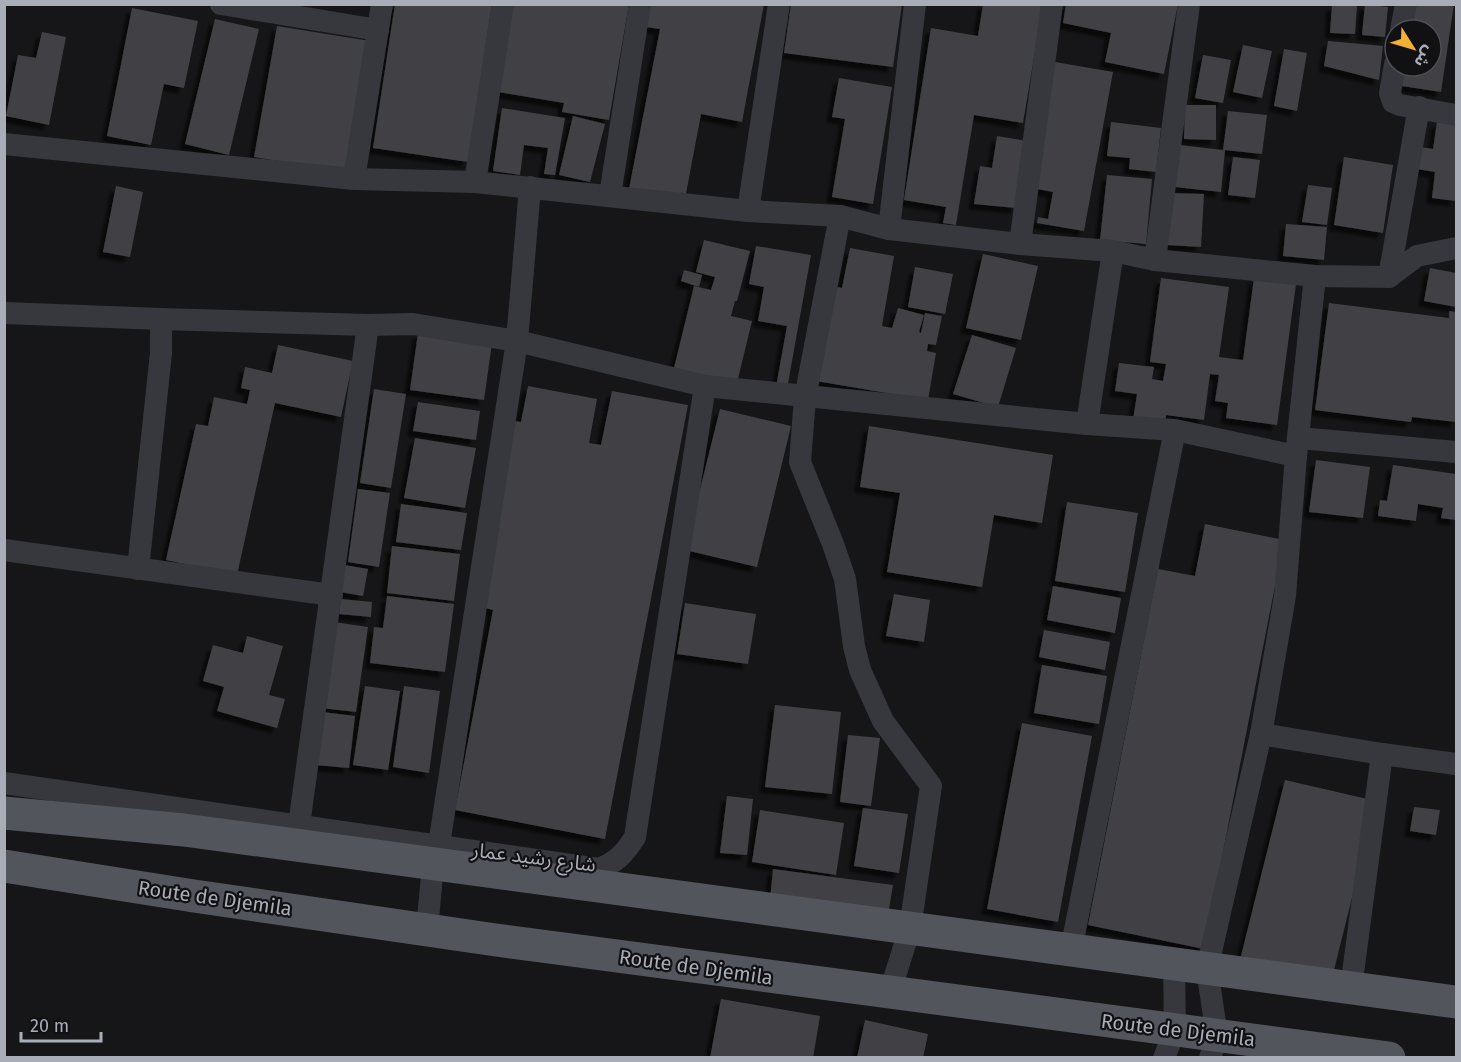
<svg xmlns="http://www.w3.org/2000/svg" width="1461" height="1062" font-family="'Fira Sans','Noto Sans Arabic',sans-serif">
	<defs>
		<filter id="shadow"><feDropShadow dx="-5.5" dy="5.5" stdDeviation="1.5" flood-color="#0009"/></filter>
	</defs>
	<rect width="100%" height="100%" fill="#161618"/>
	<!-- building -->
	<g fill="#404145" filter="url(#shadow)">
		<polygon points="395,4 492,4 468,162 373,148"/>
		<polygon points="513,4 629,4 609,120 562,112 564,103 498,92"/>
		<polygon points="651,4 764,4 742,122 701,114 685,199 629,189 660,29 646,27"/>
		<polygon points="791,4 902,4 893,67 784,53"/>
		<polygon points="983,4 1043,4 1023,123 974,115 956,225 943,223 946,207 904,200 931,28 978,36"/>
		<polygon points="1066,4 1178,4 1164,74 1105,62 1111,33 1063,23"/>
		<polygon points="1365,4 1388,7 1385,37 1362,35"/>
		<polygon points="1414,4 1454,4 1441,92 1402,86 1405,66 1431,66 1431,30 1411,30"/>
		<polygon points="1332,5 1357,6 1355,34 1330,33"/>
		<polygon points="132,8 198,21 184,88 164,84 151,145 107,136"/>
		<polygon points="215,19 259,29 229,155 185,144"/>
		<polygon points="277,26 370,41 347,172 254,157"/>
		<polygon points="42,32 66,37 49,125 6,116 18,55 36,58"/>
		<polygon points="1328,41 1383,46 1379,80 1324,66"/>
		<polygon points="1243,45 1272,51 1262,98 1233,92"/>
		<polygon points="1284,49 1307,53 1297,111 1274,106"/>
		<polygon points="1203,55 1231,60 1223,103 1195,98"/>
		<polygon points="1055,62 1113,72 1084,231 1037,223 1038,217 1048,219 1053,192 1032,188"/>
		<polygon points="839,78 892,87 873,204 832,197 845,119 832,117"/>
		<polygon points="1185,105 1216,105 1216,140 1184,139"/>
		<polygon points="502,108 565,118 555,175 544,174 548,148 524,145 520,175 493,171"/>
		<polygon points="1228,111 1267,115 1262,154 1225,150 1221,192 1175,187 1179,145 1223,150"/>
		<polygon points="573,116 605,124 590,182 559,175"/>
		<polygon points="1111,122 1161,128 1156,172 1129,169 1130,158 1107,156"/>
		<polygon points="1437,122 1456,125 1456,201 1432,198 1435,172 1417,169 1420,147 1433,149"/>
		<polygon points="997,136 1027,141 1016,208 974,204 980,166 992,168"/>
		<polygon points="1233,157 1260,160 1255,198 1228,195"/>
		<polygon points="1344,157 1393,165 1383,233 1334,225"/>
		<polygon points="1107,175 1152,179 1146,244 1100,240"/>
		<polygon points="1308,185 1332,188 1327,225 1302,222"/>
		<polygon points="116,186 143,192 130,257 103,252"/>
		<polygon points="1170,193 1204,194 1201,247 1167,245"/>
		<polygon points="1286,224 1327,227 1324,260 1283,256"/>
		<polygon points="704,240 750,251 737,301 735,301 731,316 752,321 736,387 673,372 694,286 711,290 715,277 696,272"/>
		<polygon points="756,246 811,255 787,389 776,387 787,326 758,321 764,287 749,284"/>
		<polygon points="850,248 894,256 882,326 892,328 898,308 924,315 919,332 921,333 925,313 942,316 936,345 928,344 927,351 936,353 928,400 816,381 832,286 842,288"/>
		<polygon points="983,254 1038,266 1021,340 966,328"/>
		<polygon points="915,267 953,274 945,314 908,307"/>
		<polygon points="1430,268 1456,273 1456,307 1424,301"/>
		<polygon points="684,270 702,275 699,287 681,281"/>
		<polygon points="1161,278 1229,287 1219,357 1243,360 1254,278 1296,284 1277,425 1226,418 1228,403 1215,401 1219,375 1210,374 1204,420 1166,415 1165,424 1133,420 1137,394 1115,391 1119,363 1154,367 1152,379 1163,381 1166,364 1150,362"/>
		<polygon points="1329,303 1449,318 1449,311 1456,312 1456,422 1412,417 1411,422 1315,410"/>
		<polygon points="418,333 492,343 484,400 410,390"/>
		<polygon points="972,335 1016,348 998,407 953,394"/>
		<polygon points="278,345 353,361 341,417 275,403 237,575 166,560 196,424 208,426 214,397 247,404 250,390 241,388 245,367 272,373"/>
		<polygon points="528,386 597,399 589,443 601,445 612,391 688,405 605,839 455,810 493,610 477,606 513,421 521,422"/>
		<polygon points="374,389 406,394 391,488 360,483"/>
		<polygon points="418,402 480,411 476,440 413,431"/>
		<polygon points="720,409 791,426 757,567 685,550"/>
		<polygon points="869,426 1053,455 1042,523 994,515 982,587 887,572 900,493 860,487"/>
		<polygon points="415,438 476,448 465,508 404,498"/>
		<polygon points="1316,460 1370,467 1363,518 1309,512"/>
		<polygon points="1393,465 1456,474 1456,520 1441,518 1443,508 1418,504 1416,521 1378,516 1380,500 1387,501"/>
		<polygon points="358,489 390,493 379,567 348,562"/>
		<polygon points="1067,502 1138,513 1125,592 1055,581"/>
		<polygon points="401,504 467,513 461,550 396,542"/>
		<polygon points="1205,524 1284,540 1204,949 1088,925 1158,569 1195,576"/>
		<polygon points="392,546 460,554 454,601 387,593"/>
		<polygon points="344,565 368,569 363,596 340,592"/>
		<polygon points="1053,586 1121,598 1115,633 1047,620"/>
		<polygon points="894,594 930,600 924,642 886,636"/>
		<polygon points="387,596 454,604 445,672 370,663 374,627 383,628"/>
		<polygon points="341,599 372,602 371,617 339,614"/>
		<polygon points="685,603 756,614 748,664 677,654"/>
		<polygon points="333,622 368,627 356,712 321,708"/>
		<polygon points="1044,630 1110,642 1105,670 1039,657"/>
		<polygon points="247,636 283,646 269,695 285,699 277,728 217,711 224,687 203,681 213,645 243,653"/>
		<polygon points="1042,665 1107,676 1099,724 1034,713"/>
		<polygon points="365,686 400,691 388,770 353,765"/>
		<polygon points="404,686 440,691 429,773 393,767"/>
		<polygon points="775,705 841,712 832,794 765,787"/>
		<polygon points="322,712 355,716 349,768 315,765"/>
		<polygon points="1022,723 1092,736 1058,922 987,909"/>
		<polygon points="848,735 880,738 871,806 840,802"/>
		<polygon points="1285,780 1376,801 1333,974 1297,970 1241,956"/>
		<polygon points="727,796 753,799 747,855 720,853"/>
		<polygon points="1414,807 1440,810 1436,835 1410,831"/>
		<polygon points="863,808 908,814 899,873 854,866"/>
		<polygon points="760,810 844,823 836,875 752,862"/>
		<polygon points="773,869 893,885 888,915 770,900"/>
		<polygon points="721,999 820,1016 813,1058 710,1058"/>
		<polygon points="865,1020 928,1034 923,1058 857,1058"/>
	</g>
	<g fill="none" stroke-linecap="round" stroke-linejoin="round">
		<!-- minor -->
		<g stroke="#37383d" stroke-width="22">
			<polyline points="221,4 378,30"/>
			<polyline points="1401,30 1406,4"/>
			<polyline points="1395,64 1390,93 1393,102 1400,105 1456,115"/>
			<polyline points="4,144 354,179 475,182 748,211 840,216 889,229 1020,244 1113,251 1155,260 1315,276 1389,277 1417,256 1456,248"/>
			<polyline points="354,179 382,4"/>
			<polyline points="475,182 503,4"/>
			<polyline points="610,195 640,4"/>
			<polyline points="748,211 779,4"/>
			<polyline points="840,216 805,398 800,462 833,544 845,579 854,646 860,670 883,721 931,786 910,928 890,992"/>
			<polyline points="889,229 915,4"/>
			<polyline points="1020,244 1052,4"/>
			<polyline points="1155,260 1189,4"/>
			<polyline points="1389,277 1419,107"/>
			<polyline points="4,313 161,319 161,353 138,569"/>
			<polyline points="161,319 368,325 413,324 517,341 705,386 1087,424 1175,430 1296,456"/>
			<polyline points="1087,424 1113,251"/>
			<polyline points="1299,438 1456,452"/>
			<polyline points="4,550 332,595"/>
			<polyline points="1261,734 1382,754 1456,764"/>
			<path d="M4,783L599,869C617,862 625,853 635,837L705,386"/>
			<polyline points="299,825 368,325"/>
			<polyline points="427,930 433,864 439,845 517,341 530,187"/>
			<polyline points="1071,950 1175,430"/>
			<polyline points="1351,988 1382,754"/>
			<polyline points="1164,1058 1175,1030 1174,964"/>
			<polyline points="1210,1058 1217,1036 1207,969 1261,734 1285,596 1296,456 1315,276"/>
		</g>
		<!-- primary -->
		<g stroke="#53555c" stroke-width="33">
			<polyline points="4,813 184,830 1456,1002"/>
			<polyline points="4,866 194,896 496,940 1389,1058"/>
		</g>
	</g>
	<g text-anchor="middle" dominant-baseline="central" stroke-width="4.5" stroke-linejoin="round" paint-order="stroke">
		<!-- street labels -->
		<g font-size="20" fill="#a8adb8" stroke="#111113">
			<text transform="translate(534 857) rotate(7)">شارع رشيد عمار</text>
			<text transform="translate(215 898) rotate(8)">Route de Djemila</text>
			<text transform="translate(696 967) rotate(8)">Route de Djemila</text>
			<text transform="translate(1178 1030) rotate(7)">Route de Djemila</text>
		</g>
	</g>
	<!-- border -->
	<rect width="1461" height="1062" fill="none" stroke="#a8adb8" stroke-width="12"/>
	<!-- north arrow -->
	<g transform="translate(1413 48) rotate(127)"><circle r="28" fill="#111113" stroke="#4d4f55" stroke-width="1.5"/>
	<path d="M0-4.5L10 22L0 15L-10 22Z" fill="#f2b134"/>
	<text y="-9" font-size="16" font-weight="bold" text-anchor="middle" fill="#a8adb8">ش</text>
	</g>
	<!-- scale -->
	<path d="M21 1032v9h80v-9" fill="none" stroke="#a8adb8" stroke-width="3"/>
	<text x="30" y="1032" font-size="18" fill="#a8adb8" stroke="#111113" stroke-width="4.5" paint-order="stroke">20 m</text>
</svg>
